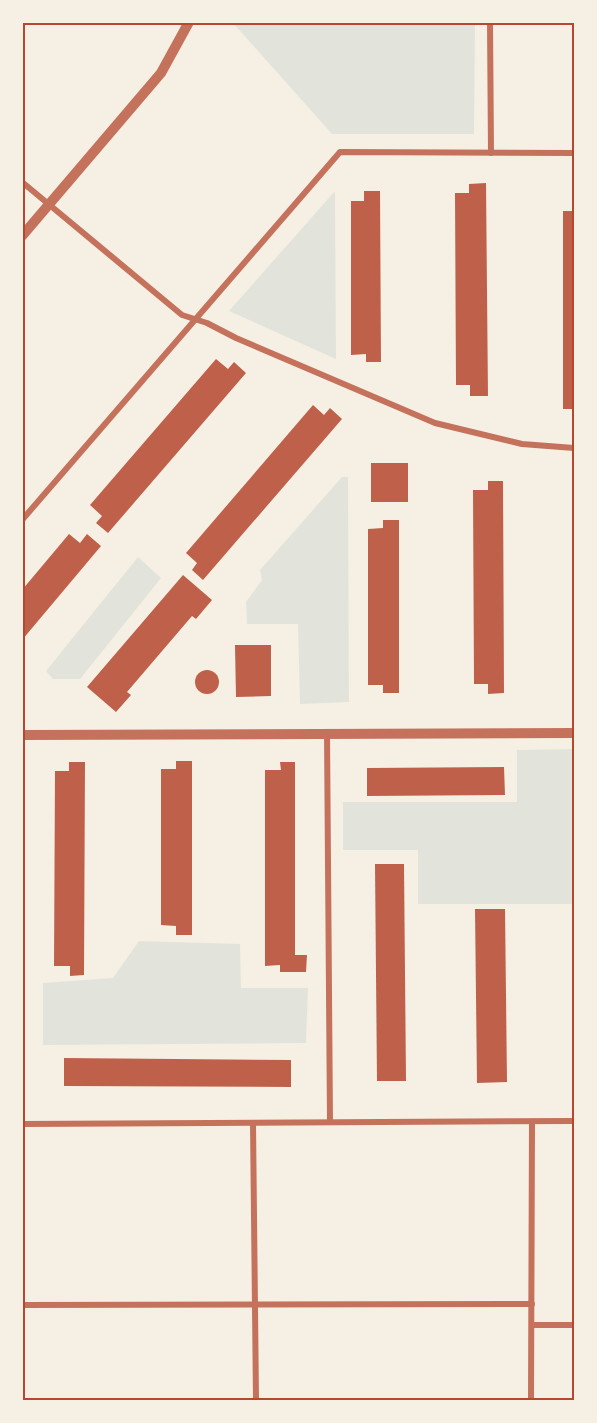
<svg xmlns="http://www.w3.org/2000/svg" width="597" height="1423" font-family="Overpass,sans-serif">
	<rect width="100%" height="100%" fill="#f6efe4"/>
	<!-- green -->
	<g fill="#e2e4dc">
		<polygon points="233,23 475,23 474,134 332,134"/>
		<polygon points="335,191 336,359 229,311"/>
		<polygon points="342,477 348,477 349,702 300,704 298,624 247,624 246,602 262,580 260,570"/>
		<polygon points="138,557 161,578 80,679 53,679 46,671"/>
		<polygon points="574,749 574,904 418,904 418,850 343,850 343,802 517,802 517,750"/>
		<polygon points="139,941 240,944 241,988 308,988 306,1043 43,1045 43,983 113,978"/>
	</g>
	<!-- building -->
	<g fill="#bf614a">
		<polygon points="486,183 488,396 470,396 470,385 456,385 455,193 469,193 469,184"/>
		<polygon points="364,191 380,191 381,362 366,362 366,354 351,355 351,201 364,201"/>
		<rect x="563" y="211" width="11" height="198"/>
		<polygon points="216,359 228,369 234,362 246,373 108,533 96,523 102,516 90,505"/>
		<polygon points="313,405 324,415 330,408 342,419 203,580 192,570 197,563 186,553"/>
		<rect x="371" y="463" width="37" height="39"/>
		<polygon points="488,481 503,481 504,693 488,694 488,684 474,684 473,490 488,490"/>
		<polygon points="383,520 399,520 399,693 383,693 383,685 368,685 368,529 383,528"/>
		<polygon points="69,534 80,543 87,534 101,546 22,640 22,590"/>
		<polygon points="183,575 212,600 196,619 192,616 127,692 131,695 116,712 87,687"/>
		<polygon points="235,645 271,645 271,696 236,697"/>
		<circle cx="207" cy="682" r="12"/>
		<polygon points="176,761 192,761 192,935 176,935 176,926 161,925 161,769 176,769"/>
		<polygon points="69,762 85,762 84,975 70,976 70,966 54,966 55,771 69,771"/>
		<polygon points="280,762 295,762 295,955 307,955 306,972 280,972 280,965 265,966 265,770 281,770"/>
		<polygon points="504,767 505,795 367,796 367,768"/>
		<polygon points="375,864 404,864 406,1081 377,1081"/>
		<polygon points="475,909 505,909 507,1082 477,1083"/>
		<polygon points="64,1058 291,1060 291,1087 64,1086"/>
	</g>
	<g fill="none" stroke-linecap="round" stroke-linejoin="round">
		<!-- minor -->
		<g stroke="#c5725c" stroke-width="6">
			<polyline points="490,22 491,153"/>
			<polyline points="22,182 182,315 207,323 236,338 435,423 522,444 574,448"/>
			<polyline points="22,520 340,152 574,153"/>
			<polyline points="327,733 330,1122"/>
			<polyline points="253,1123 256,1400"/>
			<polyline points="22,1124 574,1121"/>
			<polyline points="22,1305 532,1304"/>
			<polyline points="532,1325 574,1325"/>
			<polyline points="531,1400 532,1122"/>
		</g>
		<!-- tertiary -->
		<g stroke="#c5725c" stroke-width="10">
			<polyline points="22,236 161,73 189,22"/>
			<polyline points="22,735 574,733"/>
		</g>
	</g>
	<!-- border -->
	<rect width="597" height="1423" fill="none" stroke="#f6efe4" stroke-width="48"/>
	<rect x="24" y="24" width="549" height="1375" fill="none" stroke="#b5482f" stroke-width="2"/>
</svg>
